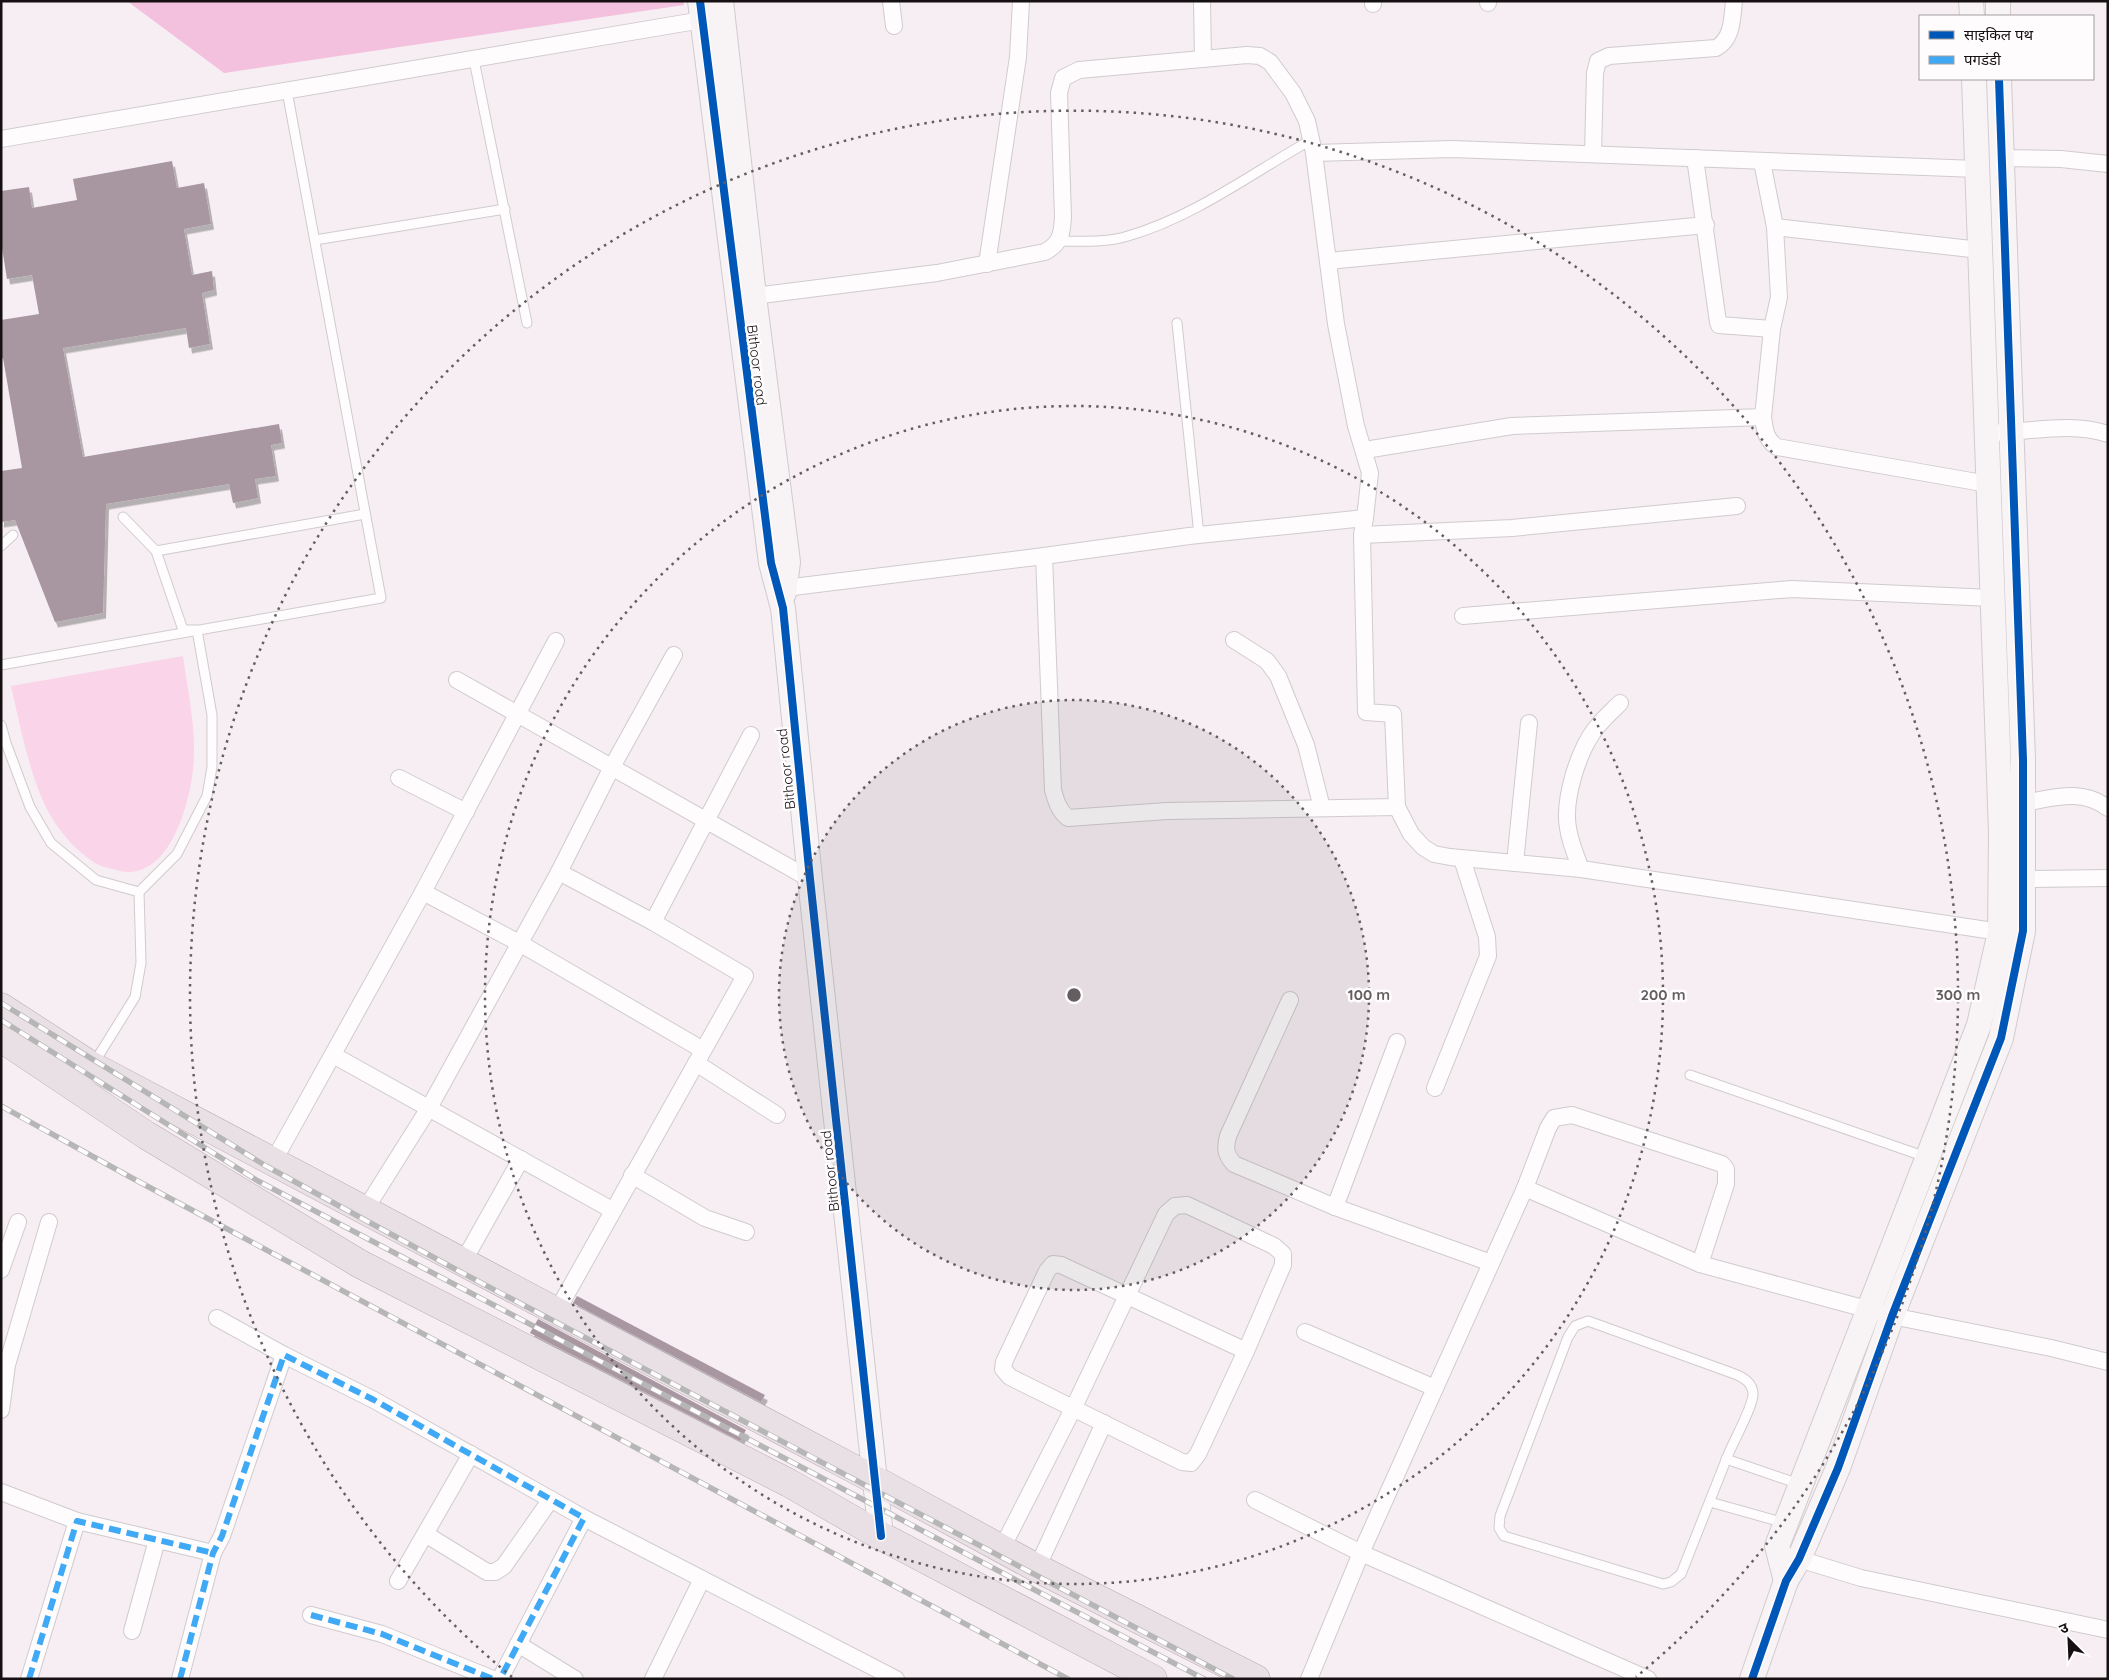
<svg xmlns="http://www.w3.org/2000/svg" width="2109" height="1680" font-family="Quicksand,'Noto Sans Devanagari',sans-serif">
	<defs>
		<filter id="shadow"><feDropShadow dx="3" dy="5.5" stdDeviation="0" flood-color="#0004"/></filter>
	</defs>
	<rect width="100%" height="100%" fill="#f6eef2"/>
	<!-- green -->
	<path fill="#fad4e8" d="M183,656C188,693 197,732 193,769C189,808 167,885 116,870C110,868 101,867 95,863C76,851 60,832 49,813C30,778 20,725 11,686Z"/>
	<!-- forest -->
	<polygon fill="#f3c1dd" points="127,1 683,1 684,5 224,73"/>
	<!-- building -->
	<g fill="#a896a1" filter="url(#shadow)">
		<polygon points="172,161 177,188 204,183 211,224 184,229 192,275 212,271 214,290 202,293 210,344 189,348 186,328 63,348 83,457 279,424 282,443 271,445 276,476 255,479 258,498 233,503 229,484 106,504 103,613 55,622 15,520 1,522 1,471 22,468 3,358 1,359 1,320 39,314 32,275 7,279 1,241 1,191 29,187 32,208 77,200 73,179"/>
		<polygon points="577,1296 765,1395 761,1402 573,1303"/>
		<polygon points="538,1319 746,1430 740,1441 530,1333"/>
	</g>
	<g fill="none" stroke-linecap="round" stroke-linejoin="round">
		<!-- lane casing -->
		<g stroke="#d0cbce" stroke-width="11">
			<g id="lane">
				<polyline points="474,60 527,323"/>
				<polyline points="315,240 505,209"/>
				<path d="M1059,241C1082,241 1106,243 1128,236C1194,217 1252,173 1311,140"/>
				<polyline points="1177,323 1199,535"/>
				<polyline points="1,546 13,535"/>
				<polyline points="156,551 365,514"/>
				<polyline points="1,665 381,598 287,91"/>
				<polyline points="1,725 6,743 30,807 51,843 96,880 139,892 177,854 207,796 212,767 212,715 197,630 183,630 156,551 123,517"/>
				<polyline points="94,1063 135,997 141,963 139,892"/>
				<polyline points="1690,1075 1926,1157"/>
				<path d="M1588,1321L1732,1373C1741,1376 1752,1381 1753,1393C1754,1406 1731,1445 1726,1460C1711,1498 1696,1536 1681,1574L1671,1582L1663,1584L1504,1536L1499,1528L1500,1516L1568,1337L1575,1326Z"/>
				<polyline points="1726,1459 1799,1484"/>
				<polyline points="1710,1502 1785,1523"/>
			</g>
		</g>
		<!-- street casing -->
		<g stroke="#d0cbce" stroke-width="18">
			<g id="street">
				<polyline points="891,1 894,26"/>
				<polyline points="1202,1 1203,59"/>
				<polyline points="1488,1 1488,3"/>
				<polyline points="1373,4 1373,1"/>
				<polyline points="1,139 702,20"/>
				<polyline points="1314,153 1452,149 1977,169"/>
				<path d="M1593,154L1595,73L1598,61L1609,56L1716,48C1733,39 1732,18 1734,1"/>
				<polyline points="1695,158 1718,322 1719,325 1772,329"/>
				<polyline points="2001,158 2061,159 2108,164"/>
				<polyline points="1775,227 1980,250"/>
				<polyline points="1328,261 1706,225"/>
				<polyline points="987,264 1018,57 1021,1"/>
				<path d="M754,296L937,273L1045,252C1061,243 1062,234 1063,217L1059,93L1063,78L1079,70L1247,55L1260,56L1270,62L1293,93L1307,121L1314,153L1336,324L1356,426L1370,473L1365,518"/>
				<path d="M1763,417C1765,430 1765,439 1777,447L1988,484"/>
				<path d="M1987,433C2026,433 2070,421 2108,434"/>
				<polyline points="1365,450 1512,426 1763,417 1772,329 1779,297 1775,227 1762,162"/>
				<polyline points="1362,535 1512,528 1737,506"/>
				<polyline points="1044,556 1189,536 1365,518 1362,535 1366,712 1393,714 1397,807 1411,834 1423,847 1434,854 1450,857 1581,869 2000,932"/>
				<path d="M785,588L1044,556L1053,790C1056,801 1059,811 1068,818L1167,811L1397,807"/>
				<polyline points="1463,616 1792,589 1992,598"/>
				<polyline points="1234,640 1267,661 1278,676 1306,745 1322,808"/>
				<polyline points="457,680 810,879"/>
				<polyline points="399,778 466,812"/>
				<path d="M2023,803C2054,798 2081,788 2108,808"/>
				<polyline points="1515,863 1529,723"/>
				<path d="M1581,869C1576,856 1570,842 1568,828C1563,800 1578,751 1596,728C1603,719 1612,711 1620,703"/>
				<polyline points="559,872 612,767 674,655"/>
				<polyline points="2023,879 2108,878"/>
				<polyline points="423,892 521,944 703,1050"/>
				<polyline points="653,922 751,735"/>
				<path d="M1290,1000L1228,1136C1225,1148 1225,1154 1234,1164L1335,1207L1491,1263"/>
				<polyline points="333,1055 612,1210"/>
				<polyline points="696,1063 777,1115"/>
				<polyline points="1435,1088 1488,956 1487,937 1462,859"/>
				<polyline points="273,1162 423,892 556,641"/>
				<polyline points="632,1175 705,1218 746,1232"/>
				<polyline points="1525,1188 1700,1264 1892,1316 2051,1348 2108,1362"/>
				<polyline points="1335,1207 1397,1042"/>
				<polyline points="365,1210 429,1108 559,872 653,922 745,976 557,1311"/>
				<polyline points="463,1262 521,1159"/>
				<polygon points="1053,1264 1061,1265 1246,1351 1198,1454 1191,1463 1182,1462 1010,1377 1003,1369 1004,1362 1047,1271"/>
				<polyline points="1,1270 18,1222"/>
				<polyline points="217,1318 284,1355"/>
				<polyline points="1305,1332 1435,1388"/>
				<polyline points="1,1410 7,1365 49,1222"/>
				<polyline points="1,1492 77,1521"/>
				<polyline points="1255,1500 1361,1553 1648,1679"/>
				<polyline points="427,1535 487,1572 495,1572 504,1566 551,1499"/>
				<polyline points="1002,1548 1073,1409 1166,1214 1175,1206 1187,1205 1274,1246 1283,1254 1283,1265 1246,1351"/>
				<polyline points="1799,1559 1861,1578 2108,1630"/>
				<polyline points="1037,1568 1104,1423"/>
				<polyline points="398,1581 471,1454"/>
				<polyline points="311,1615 382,1634 493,1679"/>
				<polyline points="132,1631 157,1540"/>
				<polyline points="518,1644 575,1679"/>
				<polyline points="29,1679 77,1521 213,1553"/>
				<polyline points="180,1679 213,1553 222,1536 284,1355 374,1400 584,1518 896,1679"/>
				<polyline points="500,1679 584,1518"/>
				<polyline points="653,1679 702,1579"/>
				<polyline points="1309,1679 1361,1553 1525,1188 1548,1128 1554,1118 1572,1115 1722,1164 1726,1169 1726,1184 1700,1264"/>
			</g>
		</g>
		<!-- secondary casing -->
		<g stroke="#d0cbce" stroke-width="26">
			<g id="secondary">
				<polyline points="700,1 771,563 783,608 810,879 881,1536"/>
				<polyline points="721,1 754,296 788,562 784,593"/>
				<polyline points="1971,1 1972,16"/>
				<polyline points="1998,16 1998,1"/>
				<polyline points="1786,1581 1777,1546 1979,1025 2000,932 2001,832 1974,79"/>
				<polyline points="1752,1679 1786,1581 1799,1559 1838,1468 1892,1316 2001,1038 2023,931 2023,760 1999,79"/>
			</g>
		</g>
		<!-- highway casing -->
		<g stroke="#b8abb2" stroke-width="29">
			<g id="highway">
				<polyline points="1,1007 92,1066 875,1480 1037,1568 1256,1679"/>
				<polyline points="1,1038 146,1135 360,1264 789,1483 881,1536 1153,1679"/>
			</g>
		</g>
		<!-- lane -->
		<use href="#lane" stroke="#fefcfd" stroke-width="9"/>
		<!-- street -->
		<use href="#street" stroke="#fefcfd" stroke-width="16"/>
		<!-- secondary -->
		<use href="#secondary" stroke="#f8f4f6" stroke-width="24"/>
		<!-- highway -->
		<use href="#highway" stroke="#e9e0e5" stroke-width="28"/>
		<!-- rail casing -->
		<g stroke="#b7b6b6" stroke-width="5.5">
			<g id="rail">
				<polyline points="1,1003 266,1166 455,1269 1233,1679"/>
				<polyline points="1,1020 258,1181 1204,1679"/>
				<polyline points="1,1106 132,1178 1068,1679"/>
			</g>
		</g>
		<!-- rail -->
		<use href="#rail" stroke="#fffcfd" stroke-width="4" stroke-dasharray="11" stroke-linecap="butt"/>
		<!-- quiet -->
		<g stroke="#3fa9f5" stroke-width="6" stroke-dasharray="12 6" stroke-linecap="butt">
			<polyline points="311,1615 382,1634 493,1679"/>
			<polyline points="29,1679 77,1521 213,1553"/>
			<polyline points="180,1679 213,1553 222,1536 284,1355 374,1400 584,1518 500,1679"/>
		</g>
		<!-- cycleway casing -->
		<g stroke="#fffcfd" stroke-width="11">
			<g id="cycleway">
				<polyline points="700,1 771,563 783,608 810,879 881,1536"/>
				<polyline points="1752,1679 1786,1581 1799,1559 1838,1468 1892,1316 2001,1038 2023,931 2023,760 1999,79"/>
			</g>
		</g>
		<!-- cycleway -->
		<use href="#cycleway" stroke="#0057b8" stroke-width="8"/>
	</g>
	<!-- distance rings -->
	<circle cx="1074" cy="995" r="295" fill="#645e61" fill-opacity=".12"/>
	<g fill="none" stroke="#645e61" stroke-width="2.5" stroke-dasharray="2.5 5">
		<circle cx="1074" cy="995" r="295"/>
		<circle cx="1074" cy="995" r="589"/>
		<path d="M512 1677A884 884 0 1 1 1636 1677"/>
	</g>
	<g text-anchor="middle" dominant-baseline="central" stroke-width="5" stroke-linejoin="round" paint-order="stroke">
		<!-- street labels -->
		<g font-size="14" fill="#161013" stroke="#fffcfd">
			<text transform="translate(757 365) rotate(83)">Bithoor road</text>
			<text transform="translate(786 769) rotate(-96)">Bithoor road</text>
			<text transform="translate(830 1171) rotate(-96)">Bithoor road</text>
		</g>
	</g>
	<circle cx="1074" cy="995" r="8" fill="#645e61" stroke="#fffcfd" stroke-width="2.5"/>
	<g font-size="15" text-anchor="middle" font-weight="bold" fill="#645e61" stroke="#fffcfd" stroke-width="5" stroke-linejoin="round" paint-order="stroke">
		<text x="1369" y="1000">100 m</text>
		<text x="1663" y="1000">200 m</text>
		<text x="1958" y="1000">300 m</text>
	</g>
	<!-- border -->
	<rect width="2109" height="1680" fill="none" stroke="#161013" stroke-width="5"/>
	<!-- legend -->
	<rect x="1919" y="15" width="175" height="65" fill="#fffcfd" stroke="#a29e9f"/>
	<rect x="1929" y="31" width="25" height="8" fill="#0057b8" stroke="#a29e9f"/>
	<text x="1964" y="40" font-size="15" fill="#161013">साइकिल पथ</text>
	<rect x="1929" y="56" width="25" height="8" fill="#3fa9f5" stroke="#a29e9f"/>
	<text x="1964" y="65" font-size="15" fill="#161013">पगडंडी</text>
	<!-- north arrow -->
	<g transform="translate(2069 1640) rotate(336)" stroke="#fffcfd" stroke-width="4" paint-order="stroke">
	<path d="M0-4L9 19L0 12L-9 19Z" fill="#161013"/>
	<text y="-8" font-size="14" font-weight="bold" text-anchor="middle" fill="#161013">उ</text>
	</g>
</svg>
